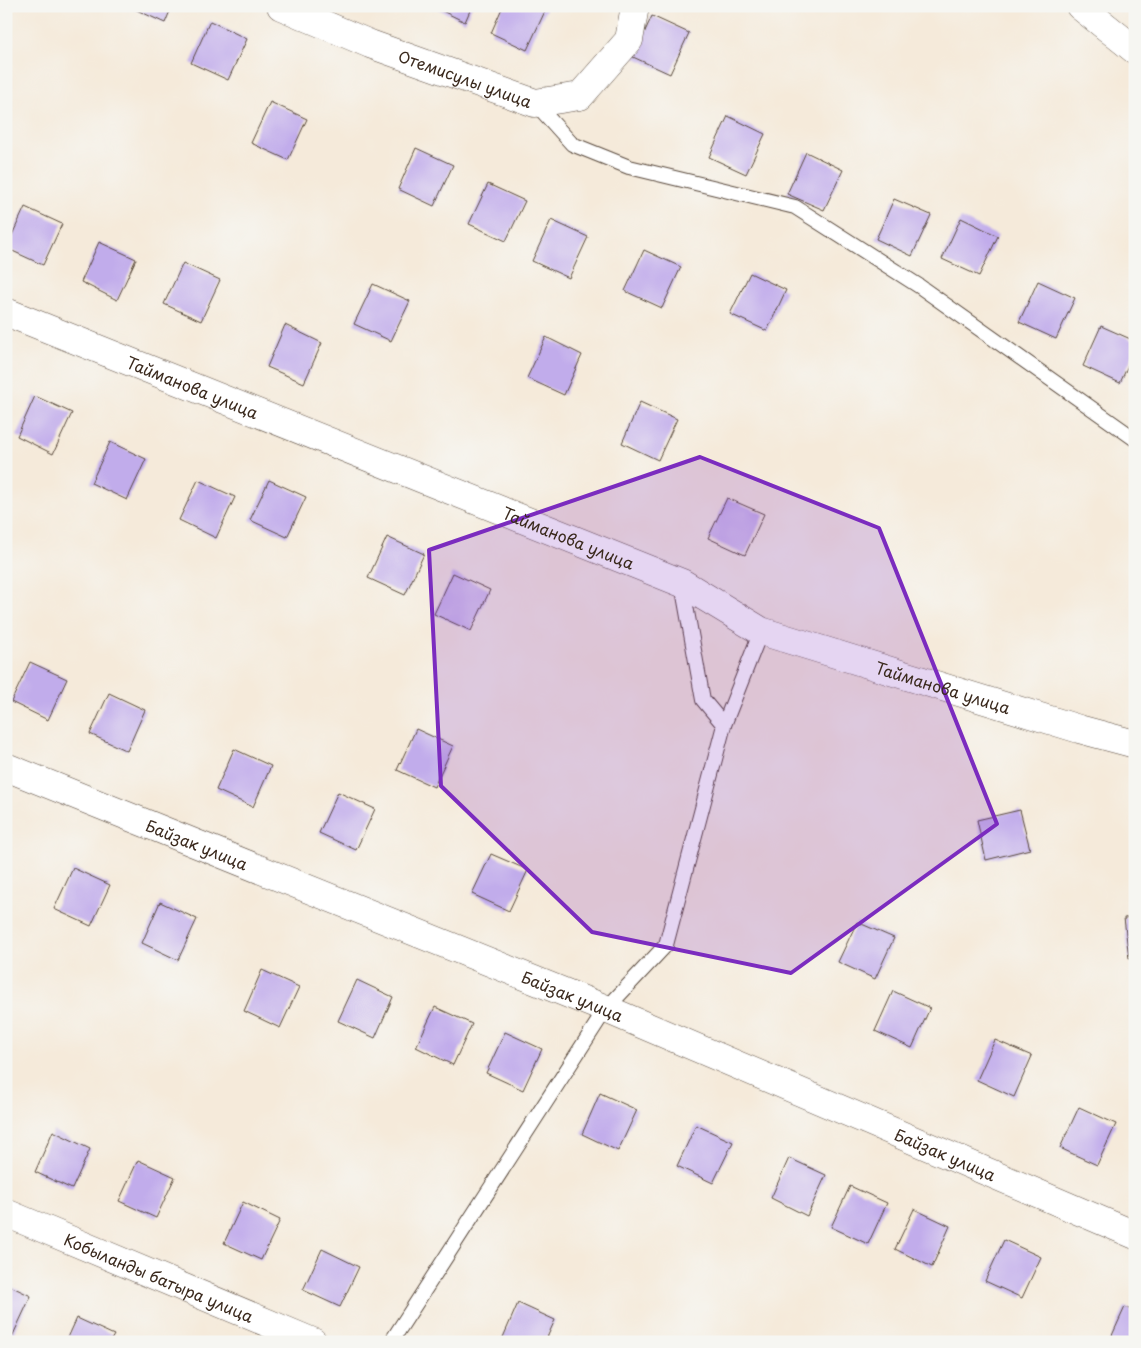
<svg xmlns="http://www.w3.org/2000/svg" width="1141" height="1348" font-family="'Playpen Sans',sans-serif">
	<rect width="100%" height="100%" fill="#f6f6f2"/>
	<filter id="ink" filterUnits="userSpaceOnUse"><feTurbulence type="fractalNoise" baseFrequency=".02" numOctaves="2"/><feDisplacementMap in="SourceGraphic" scale="10" xChannelSelector="R" yChannelSelector="G"/><feConvolveMatrix kernelMatrix="1 2 1 2 8 2 1 2 1" color-interpolation-filters="sRGB"/></filter>
	<filter id="wash" filterUnits="userSpaceOnUse"><feTurbulence type="fractalNoise" baseFrequency=".0096" numOctaves="4" result="noise"/><feDisplacementMap in="SourceGraphic" scale="20" xChannelSelector="R" yChannelSelector="G"/><feGaussianBlur stdDeviation="1.12" result="paint"/><feColorMatrix in="noise" values="0 0 0 0 0 0 0 0 0 0 0 0 0 0 0 0 0 1.4 0 .05"/><feComposite in="paint" operator="in"/></filter>
	<g filter="url(#wash)">
		<rect width="100%" height="100%" fill="#f5eada"/>
		<g id="blocks">
			<!-- building -->
			<g fill="#c1aceb">
				<polygon points="128,6 172,6 165,23"/>
				<polygon points="432,6 472,6 465,22"/>
				<polygon points="503,6 540,6 546,9 527,50 491,33"/>
				<polygon points="652,16 689,33 670,74 633,57"/>
				<polygon points="210,21 247,39 228,80 191,63"/>
				<polygon points="270,102 307,119 288,160 251,143"/>
				<polygon points="728,116 765,134 746,174 709,157"/>
				<polygon points="416,148 453,165 434,206 398,189"/>
				<polygon points="806,152 843,170 824,210 787,194"/>
				<polygon points="488,184 525,201 506,241 469,224"/>
				<polygon points="894,199 931,215 912,256 876,239"/>
				<polygon points="25,207 62,224 43,265 6,248"/>
				<polygon points="961,218 998,236 979,276 942,259"/>
				<polygon points="551,220 588,237 569,278 532,261"/>
				<polygon points="99,242 136,259 117,300 81,282"/>
				<polygon points="644,250 681,267 662,308 625,291"/>
				<polygon points="183,263 220,280 201,321 164,304"/>
				<polygon points="750,273 786,290 767,331 730,314"/>
				<polygon points="1038,281 1075,298 1056,339 1019,322"/>
				<polygon points="373,284 410,301 391,341 354,324"/>
				<polygon points="285,325 322,343 304,383 267,367"/>
				<polygon points="1101,326 1135,341 1135,350 1120,383 1083,366"/>
				<polygon points="546,337 582,355 564,395 527,378"/>
				<polygon points="35,396 72,413 53,454 17,436"/>
				<polygon points="640,402 677,419 658,460 622,443"/>
				<polygon points="110,442 146,459 127,500 91,483"/>
				<polygon points="198,480 235,497 216,538 179,520"/>
				<polygon points="269,480 306,497 287,537 250,520"/>
				<polygon points="727,498 764,514 745,555 708,538"/>
				<polygon points="387,537 424,554 405,595 368,578"/>
				<polygon points="453,573 490,590 471,631 434,614"/>
				<polygon points="30,662 67,679 48,720 11,702"/>
				<polygon points="109,693 145,710 127,751 90,734"/>
				<polygon points="416,729 453,746 434,787 397,770"/>
				<polygon points="234,749 271,766 253,807 216,790"/>
				<polygon points="338,792 375,809 356,850 319,833"/>
				<polygon points="1020,810 1030,849 986,860 977,820"/>
				<polygon points="491,854 528,870 509,911 472,894"/>
				<polygon points="73,868 110,885 91,926 54,909"/>
				<polygon points="160,902 197,919 178,960 142,943"/>
				<polygon points="1135,917 1135,957 1129,958 1124,918"/>
				<polygon points="857,922 894,938 875,979 838,962"/>
				<polygon points="262,970 299,987 280,1028 244,1011"/>
				<polygon points="357,980 393,997 375,1038 338,1021"/>
				<polygon points="893,991 930,1008 912,1048 875,1031"/>
				<polygon points="435,1007 472,1024 453,1065 416,1047"/>
				<polygon points="505,1032 542,1049 523,1090 486,1073"/>
				<polygon points="995,1040 1032,1056 1014,1097 977,1080"/>
				<polygon points="600,1093 637,1110 618,1151 582,1134"/>
				<polygon points="1079,1107 1116,1124 1097,1165 1060,1148"/>
				<polygon points="696,1125 733,1142 713,1183 677,1166"/>
				<polygon points="53,1131 90,1149 72,1189 35,1172"/>
				<polygon points="789,1158 826,1175 807,1216 771,1198"/>
				<polygon points="138,1160 175,1177 156,1218 119,1201"/>
				<polygon points="850,1186 887,1203 868,1244 831,1227"/>
				<polygon points="243,1202 280,1220 261,1260 224,1243"/>
				<polygon points="914,1209 950,1226 932,1267 895,1249"/>
				<polygon points="1004,1240 1041,1257 1022,1298 985,1281"/>
				<polygon points="322,1249 359,1267 340,1307 303,1290"/>
				<polygon points="6,1284 31,1296 12,1337 6,1334"/>
				<polygon points="518,1303 555,1320 545,1342 501,1342"/>
				<polygon points="1125,1307 1135,1312 1135,1342 1109,1342"/>
				<polygon points="77,1318 114,1335 110,1342 66,1342"/>
				<polygon points="577,1337 587,1342 575,1342"/>
			</g>
		</g>
	</g>
	<g filter="url(#ink)">
		<use href="#blocks" fill-opacity="0" stroke="#57473a" stroke-width="1"/>
		<g fill="none" stroke-linecap="round" stroke-linejoin="round">
			<!-- service casing -->
			<g stroke="#57473a" stroke-width="16">
				<g id="service">
					<polyline points="535,103 572,144 629,167 795,207 919,286 1135,439"/>
					<polyline points="682,584 703,700 724,725"/>
					<polyline points="391,1342 606,1009 666,945 724,725 761,631"/>
				</g>
			</g>
			<!-- minor casing -->
			<g stroke="#57473a" stroke-width="29">
				<g id="minor">
					<path id="s1" d="M281,6L370,44L535,103L580,96L629,40L635,6"/>
					<polyline points="1080,6 1135,50"/>
					<path id="s2" d="M6,312L682,583L761,631L1079,729L1135,744"/>
					<path id="s3" d="M6,767L606,1009L1135,1235"/>
					<path id="s4" d="M6,1213L313,1342"/>
				</g>
			</g>
			<!-- service -->
			<use href="#service" stroke="#fff" stroke-width="14"/>
			<!-- minor -->
			<use href="#minor" stroke="#fff" stroke-width="28"/>
		</g>
	</g>
	<!-- marked area -->
	<path fill="#7b2cbf" fill-opacity="0.2" stroke="#7b2cbf" stroke-width="4" stroke-linejoin="round" d="M700,457L879,528L997,824L791,973L592,932L441,786L429,550Z"/>
	<g text-anchor="middle" dominant-baseline="central" stroke-width="4" stroke-linejoin="round" paint-order="stroke">
		<!-- street labels -->
		<g font-size="16" fill="#3b2a1e" stroke="#f6f6f2">
			<text stroke="none"><textPath href="#s1" startOffset="198">Отемисулы улица</textPath></text>
			<text stroke="none"><textPath href="#s2" startOffset="201">Тайманова улица</textPath></text>
			<text stroke="none"><textPath href="#s2" startOffset="606">Тайманова улица</textPath></text>
			<text stroke="none"><textPath href="#s2" startOffset="1011">Тайманова улица</textPath></text>
			<text stroke="none"><textPath href="#s3" startOffset="206">Байзак улица</textPath></text>
			<text stroke="none"><textPath href="#s3" startOffset="611">Байзак улица</textPath></text>
			<text stroke="none"><textPath href="#s3" startOffset="1016">Байзак улица</textPath></text>
			<text stroke="none"><textPath href="#s4" startOffset="166">Кобыланды батыра улица</textPath></text>
		</g>
	</g>
	<!-- margin -->
	<rect width="1141" height="1348" fill="none" stroke="#f6f6f2" stroke-width="25"/>
</svg>
